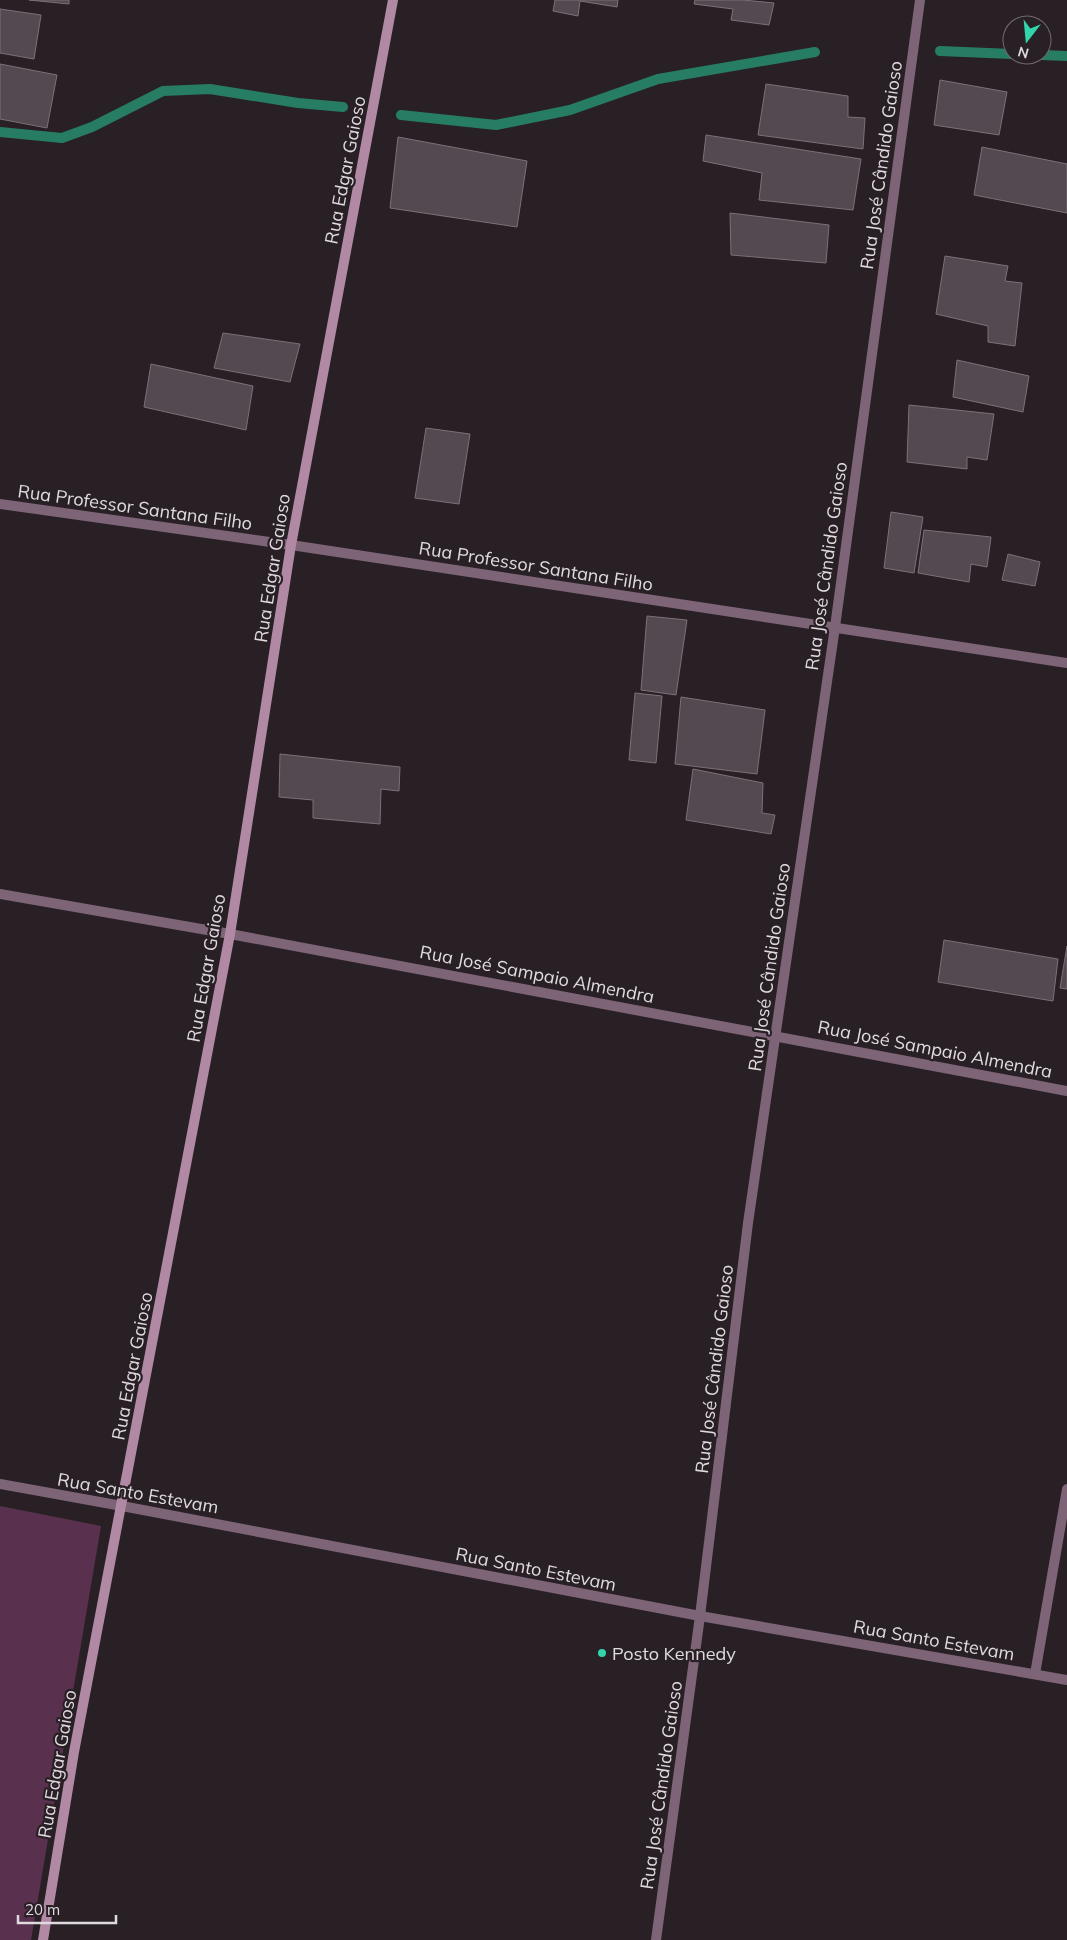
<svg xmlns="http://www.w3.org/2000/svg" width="1067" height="1940" font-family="Mulish,sans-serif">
	<rect width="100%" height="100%" fill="#292026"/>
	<!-- green -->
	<polygon fill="#59314f" points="0,1506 101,1526 31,1940 0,1940"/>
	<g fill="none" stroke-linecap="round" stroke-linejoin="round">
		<!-- stream -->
		<g stroke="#267d64" stroke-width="10">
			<polyline points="940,51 1012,54"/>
			<polyline points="1042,55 1067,56"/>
			<polyline points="401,115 496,125 570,110 658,79 815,52"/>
			<polyline points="0,132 62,138 92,127 163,91 210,89 298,103 343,107"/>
		</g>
	</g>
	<!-- building -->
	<g fill="#534950" stroke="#7b7178">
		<polygon points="29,0 69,0 69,4"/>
		<polygon points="555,0 618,0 617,7 580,1 578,16 553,11"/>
		<polygon points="695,0 743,0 774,3 769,25 731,20 733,9 694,4"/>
		<polygon points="0,9 41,15 34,59 0,53"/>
		<polygon points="0,64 57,75 47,128 0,119"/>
		<polygon points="940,80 1007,92 999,135 934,125"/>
		<polygon points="766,84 848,96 848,117 865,118 863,149 758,135"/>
		<polygon points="706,135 861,159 853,210 759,200 762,173 703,161"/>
		<polygon points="398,137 527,161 517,227 390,208"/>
		<polygon points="982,147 1067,164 1067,213 974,195"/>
		<polygon points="730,213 829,225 826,263 731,255"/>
		<polygon points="945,256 1008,266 1005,281 1022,283 1015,346 988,342 988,326 936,314"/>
		<polygon points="223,333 300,344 290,382 214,368"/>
		<polygon points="957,360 1029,376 1023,412 953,397"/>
		<polygon points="151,364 253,386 246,430 144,407"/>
		<polygon points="909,405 994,414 987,460 967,457 967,469 907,462"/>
		<polygon points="426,428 470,434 459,504 415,498"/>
		<polygon points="891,512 923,517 914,573 884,568"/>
		<polygon points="924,530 991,537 987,567 971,564 969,582 918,573"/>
		<polygon points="1008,554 1040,562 1035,586 1002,580"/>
		<polygon points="647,616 687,620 676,695 641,690"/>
		<polygon points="635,693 662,696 656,763 629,760"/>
		<polygon points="681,697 765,710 757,774 675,764"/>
		<polygon points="280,754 400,767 399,791 381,789 380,824 313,818 313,800 279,797"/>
		<polygon points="693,769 763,783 762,813 775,815 771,834 686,820"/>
		<polygon points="944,940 1058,959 1053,1001 938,982"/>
		<polygon points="1067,946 1067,989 1060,988"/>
	</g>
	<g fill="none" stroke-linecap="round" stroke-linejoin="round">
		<!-- street -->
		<g stroke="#7d6476" stroke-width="10">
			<polyline points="0,504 291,545 1067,663"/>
			<polyline points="0,894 230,934 1067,1091"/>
			<polyline points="0,1484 122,1506 700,1616 1067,1680"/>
			<polyline points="1035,1674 1067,1489"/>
			<polyline points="656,1940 700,1616 748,1223 835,627 920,0"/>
		</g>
		<!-- secondary -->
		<polyline stroke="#b189a5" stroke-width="10" points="43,1940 74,1752 230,934 291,545 393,0"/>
	</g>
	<!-- markers -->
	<circle fill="#32d4a9" stroke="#292026" stroke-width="2" cx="602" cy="1653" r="5"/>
	<g text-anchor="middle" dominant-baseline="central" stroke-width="4.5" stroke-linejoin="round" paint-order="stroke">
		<!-- street labels -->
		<g font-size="18" fill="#e0dade" stroke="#292026">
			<text transform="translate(881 165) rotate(-82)">Rua José Cândido Gaioso</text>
			<text transform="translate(345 170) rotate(-79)">Rua Edgar Gaioso</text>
			<text transform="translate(135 507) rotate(8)">Rua Professor Santana Filho</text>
			<text transform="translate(536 566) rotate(9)">Rua Professor Santana Filho</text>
			<text transform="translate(826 566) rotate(-82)">Rua José Cândido Gaioso</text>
			<text transform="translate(272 568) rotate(-81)">Rua Edgar Gaioso</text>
			<text transform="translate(769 967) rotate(-82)">Rua José Cândido Gaioso</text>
			<text transform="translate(206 968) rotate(-80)">Rua Edgar Gaioso</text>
			<text transform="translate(537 974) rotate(11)">Rua José Sampaio Almendra</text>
			<text transform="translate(935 1049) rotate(11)">Rua José Sampaio Almendra</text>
			<text transform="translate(132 1366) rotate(-79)">Rua Edgar Gaioso</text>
			<text transform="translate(714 1369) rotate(-83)">Rua José Cândido Gaioso</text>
			<text transform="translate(138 1493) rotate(10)">Rua Santo Estevam</text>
			<text transform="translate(536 1569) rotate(11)">Rua Santo Estevam</text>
			<text transform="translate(934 1640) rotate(10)">Rua Santo Estevam</text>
			<text transform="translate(57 1764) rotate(-80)">Rua Edgar Gaioso</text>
			<text transform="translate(661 1785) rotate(-82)">Rua José Cândido Gaioso</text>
		</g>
		<!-- poi labels -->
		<g font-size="18" fill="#e0dade" stroke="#292026" text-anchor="start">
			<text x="612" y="1653">Posto Kennedy</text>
		</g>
	</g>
	<!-- north arrow -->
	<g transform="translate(1027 40) rotate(196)"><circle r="24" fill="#292026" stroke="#726a70"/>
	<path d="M0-4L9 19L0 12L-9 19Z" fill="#32d4a9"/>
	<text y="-8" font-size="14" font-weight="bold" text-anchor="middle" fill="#e0dade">N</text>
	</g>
	<!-- scale -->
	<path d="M18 1915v8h98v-8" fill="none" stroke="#e0dade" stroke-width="2.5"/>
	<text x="25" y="1915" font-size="15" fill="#e0dade" stroke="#292026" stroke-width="4" paint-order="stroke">20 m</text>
</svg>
